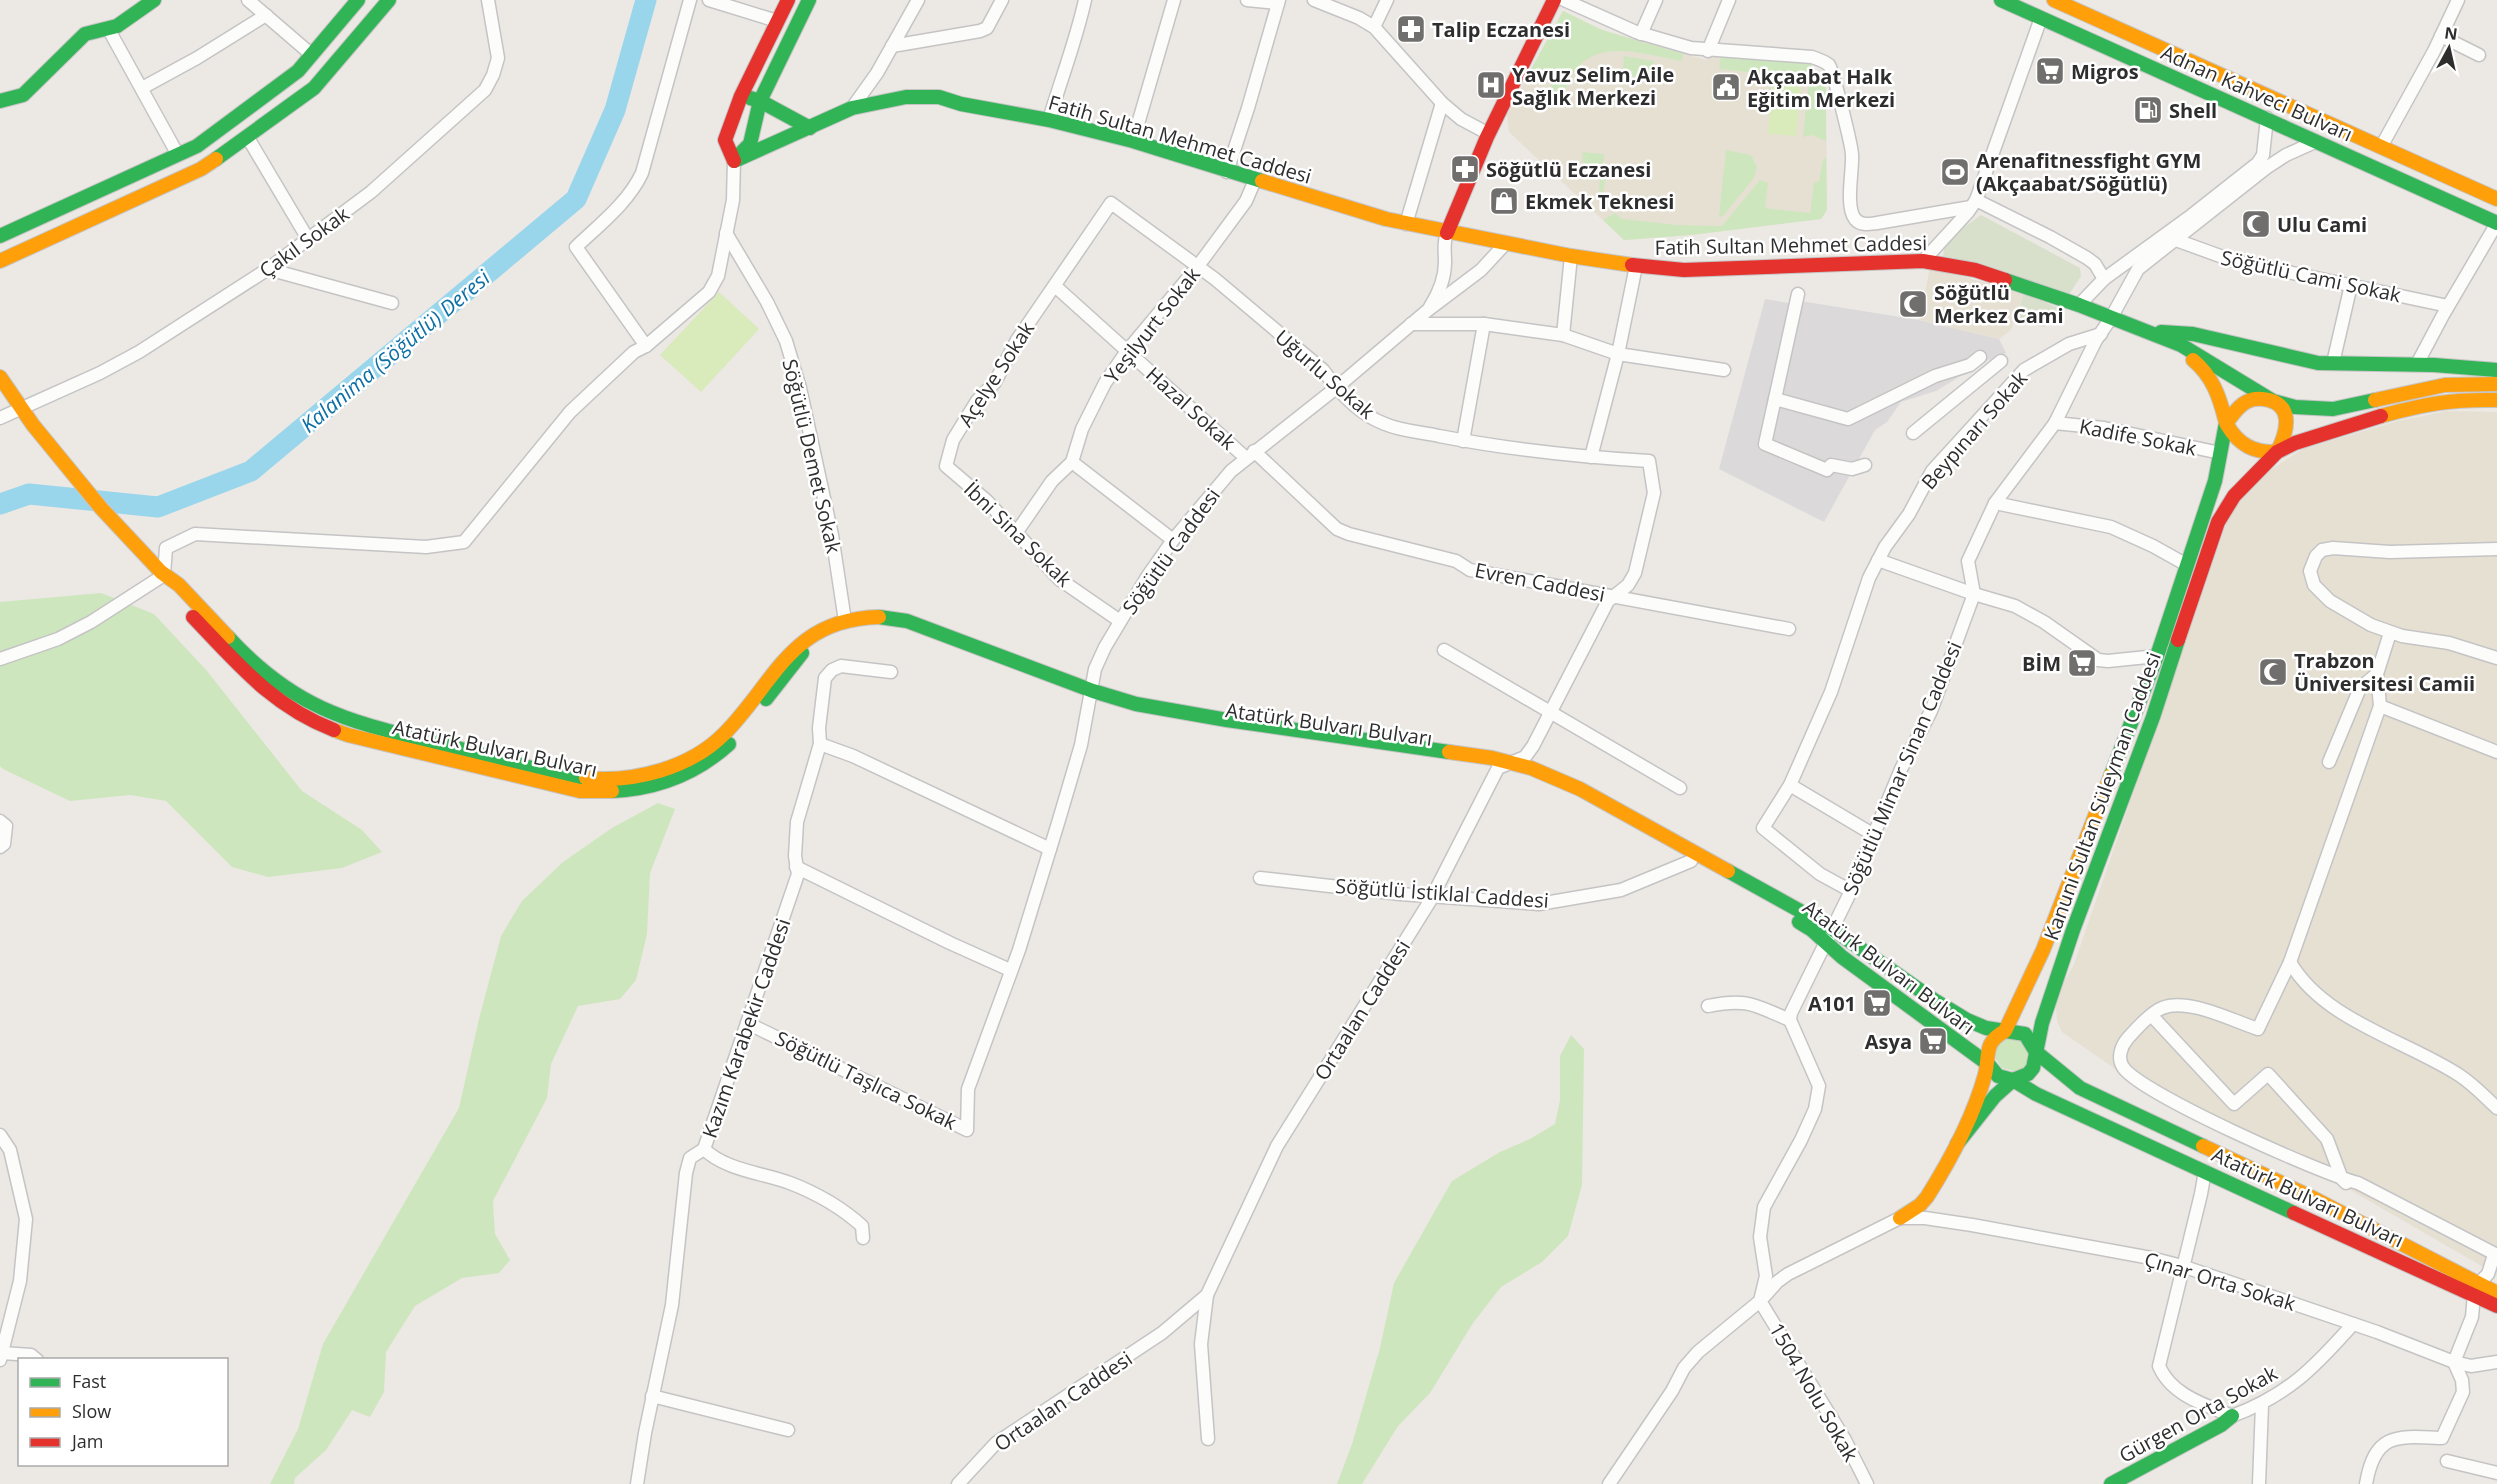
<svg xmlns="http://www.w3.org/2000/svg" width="2497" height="1484" font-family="'Open Sans',sans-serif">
	<rect width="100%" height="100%" fill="#ece8e4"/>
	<!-- industrial -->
	<polygon fill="#dcd9db" points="1765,299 1800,305 1800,301 1919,320 1999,339 2006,353 1982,363 1936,391 1901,402 1887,422 1875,430 1824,522 1719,469"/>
	<!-- education -->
	<g fill="#e6e0d3">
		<polygon points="1563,11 1602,30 1706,60 1715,55 1811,64 1826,88 1827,210 1821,219 1691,235 1624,240 1509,132 1507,115"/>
		<polygon points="1930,268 2024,293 2011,330 1999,339 1919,320"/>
		<polygon points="2447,411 2497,412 2497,1275 2345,1187 2173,1109 2062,1032 2057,1021 2055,998 2074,964 2230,513 2267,472 2303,449 2398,421"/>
	</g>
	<!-- green -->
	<g fill="#cee6be">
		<path d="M1563,11L1602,30L1683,54L1682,61C1635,53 1583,32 1564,94L1550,90L1552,83L1530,71Z"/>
		<polygon points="1721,55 1811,64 1826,88 1826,141 1812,135 1803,137 1809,81 1804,81 1803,85 1774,82 1774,75 1719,69"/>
		<polygon points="1624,56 1654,61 1652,78 1632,76 1633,71 1623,69"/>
		<polygon points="1726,150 1751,155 1757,167 1754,178 1722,217 1719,216"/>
		<polygon points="1583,152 1604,154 1603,167 1611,168 1609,179 1605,181 1603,193 1599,190 1600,178 1582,161"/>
		<polygon points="1826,157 1827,210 1821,219 1691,235 1624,240 1603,220 1615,213 1622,219 1678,225 1722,226 1760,180 1768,183 1765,208 1810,213 1814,183 1819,181 1823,160"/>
		<polygon points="101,593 154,614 207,671 302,791 362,830 382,852 342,868 268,877 232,867 166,801 130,795 70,801 3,769 0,766 0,602"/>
		<polygon points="658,803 675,809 650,873 647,934 636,980 620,999 578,1006 551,1064 547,1098 493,1201 495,1234 510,1260 499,1273 462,1278 415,1306 386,1352 384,1392 370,1417 352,1410 326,1450 295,1478 294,1484 270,1484 298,1429 323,1344 459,1108 479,1019 501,936 522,901 563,862 612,828"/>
		<polygon points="1571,1035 1584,1049 1582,1185 1568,1236 1542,1262 1501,1287 1473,1323 1430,1393 1398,1426 1362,1484 1337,1484 1352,1444 1380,1348 1394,1283 1452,1181 1500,1152 1530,1139 1555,1124 1560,1100 1560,1056"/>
		<polygon points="2008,1036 2025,1039 2031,1060 2019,1072 2002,1068 1996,1059 1996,1048"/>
	</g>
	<!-- cemetery -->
	<g fill="#d8e0cc">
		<polygon points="1981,215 2080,268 2081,276 2068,296 1943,257 1945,241"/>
		<polygon points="2024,293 2065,311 2044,327 2015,322"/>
	</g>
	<!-- pitch -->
	<g fill="#d9eabb">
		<polygon points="1772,84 1801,87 1796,136 1768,134"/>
		<polygon points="719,292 759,329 701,392 660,355"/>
	</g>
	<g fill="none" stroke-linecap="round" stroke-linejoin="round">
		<!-- river -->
		<polyline stroke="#99d6ec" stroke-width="21" points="0,504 29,494 158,507 251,471 576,199 615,110 646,0"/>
		<!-- street casing -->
		<g stroke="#c5c4c5" stroke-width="15">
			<g id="street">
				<polyline points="248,0 312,55"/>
				<polyline points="709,0 777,21"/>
				<polyline points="1247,0 1278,3"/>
				<polyline points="1314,0 1359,18 1374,27 1442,103 1461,119 1489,134"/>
				<path d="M1564,0L1636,32L1691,48L1812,57C1818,59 1824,61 1829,65C1833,70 1852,146 1852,155C1853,171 1845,206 1855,219C1861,226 1869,224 1877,223L1971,207"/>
				<polyline points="1374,27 1387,0"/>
				<polyline points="109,30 178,155"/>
				<polyline points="1641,34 1656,0"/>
				<polyline points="2441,36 2479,55"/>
				<polyline points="892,46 980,31 987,28 1002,0"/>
				<polyline points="1708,51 1729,0"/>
				<polyline points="142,88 197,58 266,15"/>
				<polyline points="852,108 877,73 918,0"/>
				<path d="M1049,120C1061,79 1076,41 1085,0"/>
				<polyline points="248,138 308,239"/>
				<polyline points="1133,141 1174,0"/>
				<polyline points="2381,147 2434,51 2458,0"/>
				<polyline points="1227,172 1248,108 1279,0"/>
				<polyline points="1976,200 2050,237 2087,258 2095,264 2104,279"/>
				<polyline points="1406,224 1442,103"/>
				<polyline points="726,233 767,302 786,341 800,388 832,535 845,621"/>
				<polyline points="2176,240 2231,260 2448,306"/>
				<polyline points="1923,261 1968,212 1976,200 2041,18"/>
				<polyline points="268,269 392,303"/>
				<polyline points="1055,286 1246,458"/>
				<polyline points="1798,294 1765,444 1827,470 1831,465 1852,469 1865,465"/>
				<polyline points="2079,305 2104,279 2192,215 2258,163 2263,155 2267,118"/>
				<path d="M1430,307C1439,293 1445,279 1445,262C1445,251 1443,243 1447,233"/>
				<polyline points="1411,324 1484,324 1563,335 1618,354 1724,370"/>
				<polyline points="1563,335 1571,256"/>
				<path d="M646,346L576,247C599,225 628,203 642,173L690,0"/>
				<polyline points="2333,363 2351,285"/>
				<polyline points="2417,364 2443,315 2497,223"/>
				<polyline points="1775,399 1848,419 1935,376 1970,365 1980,357"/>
				<polyline points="0,418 100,373 139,352 268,269 371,192 485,90 493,75 498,58 488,0"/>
				<polyline points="2055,423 2104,428 2220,453"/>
				<polyline points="1913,433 2001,361"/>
				<polyline points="1463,441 1484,324"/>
				<polyline points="1254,451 1337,529 1349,534 1456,561 1470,570 1789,629"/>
				<polyline points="1591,457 1618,354 1636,266"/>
				<polyline points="1072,462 1173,540"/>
				<polyline points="1995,503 2111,527 2153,546 2187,565"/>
				<polyline points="1016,533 1052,481 1072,462 1082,429 1105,383 1127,351 1198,266 1246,201 1255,180"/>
				<polyline points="2497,549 2390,552 2333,548 2322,550 2316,556 2310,571 2314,585 2330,601 2371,625 2402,636 2449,643 2497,658"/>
				<polyline points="1878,560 1974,594 2015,606 2044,622 2098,660 2108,661 2157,656"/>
				<path d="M2390,633L2377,674L2380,706L2290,962L2258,1029C2233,1021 2188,997 2162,1008C2150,1013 2136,1029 2128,1038C2121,1046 2117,1058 2123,1067C2139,1093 2322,1174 2358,1183L2497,1255"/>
				<polyline points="1444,650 1680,788"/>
				<polyline points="0,659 58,639 91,622 164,575 166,548 195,534 426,547 464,542 570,412 634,352 646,346 709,292 718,276 733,200 734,161"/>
				<polyline points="2380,706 2497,752"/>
				<polyline points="820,744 853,756 1050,849"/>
				<polyline points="2329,762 2360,688 2377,674"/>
				<polyline points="1790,785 1874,835"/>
				<polyline points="0,821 6,826 4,844 0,847"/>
				<polyline points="796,867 950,943 1010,970"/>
				<polyline points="1260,878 1400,894 1539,904 1621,890 1691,861"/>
				<polyline points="1851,891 1820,874 1763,828 1790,785 1831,692 1869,578 1885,547 1909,514 1932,471 2024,370 2069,344 2101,334"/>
				<path d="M2290,962C2323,1020 2405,1040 2459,1075C2473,1084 2485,1097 2497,1108"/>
				<path d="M1708,1006C1748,998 1754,1005 1790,1020"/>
				<polyline points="2152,1016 2234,1104 2268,1074 2327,1139 2342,1179 2346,1183"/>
				<polyline points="747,1023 967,1130 968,1089 1019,950 1058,823 1081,745 1095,669 1105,647 1147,577 1173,540 1231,471 1336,388 1428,310 1481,270 1505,244"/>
				<polyline points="0,1135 10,1150 26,1219 20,1281 0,1360"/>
				<path d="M704,1149C725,1170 763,1173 790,1183C816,1193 842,1208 862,1226L863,1238"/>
				<path d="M2205,1171L2201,1194L2159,1366C2171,1395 2205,1405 2232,1416C2288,1395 2314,1368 2353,1324"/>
				<polyline points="2479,1283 2488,1274 2493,1258"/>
				<polyline points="1207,1295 1201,1344 1208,1439"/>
				<polyline points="2,1353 31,1355 37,1360"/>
				<polyline points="652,1396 788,1430"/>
				<polyline points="2447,1461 2497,1473"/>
				<polyline points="637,1484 645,1433 672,1305 686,1173 690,1158 704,1149 798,874 795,856 797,822 820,744 819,728 825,678 832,670 841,666 891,672"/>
				<path d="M958,1484L996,1443L1162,1333L1207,1295L1277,1146L1430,901L1498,768L1525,757L1533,746L1608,601L1628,585L1635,573L1654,493L1649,461C1579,457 1507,449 1439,436C1421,432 1401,431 1385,424C1360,415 1338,391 1323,370L1215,279L1111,203L1017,340L995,382L977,401L953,440L946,466L987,501L1059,579L1120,621"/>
				<polyline points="1609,1484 1672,1391 1684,1368 1698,1352 1760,1301 1766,1276 1760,1237 1764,1207 1801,1140 1815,1109 1819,1086 1790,1020 1791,1013 1848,897 1901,769 1931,711 1974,594 1968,561 1995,503 2055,423 2096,340 2111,318 2138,269 2266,168 2286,155 2315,142"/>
				<polyline points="1867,1484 1845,1440 1760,1301 1777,1282 1788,1274 1900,1218 1925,1218 1972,1225 2151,1258 2182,1266 2377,1332 2454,1362 2471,1366 2497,1362"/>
				<polyline points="2259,1484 2262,1405"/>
				<path d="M2366,1484C2375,1432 2397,1436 2442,1438L2463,1392L2462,1380L2454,1362L2472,1317L2474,1294"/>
			</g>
		</g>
		<!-- fast casing -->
		<g stroke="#c5c4c5" stroke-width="16">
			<g id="fast">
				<polyline points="2001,0 2497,223"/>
				<polyline points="750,98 760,101 810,128"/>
				<polyline points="0,101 23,95 85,34 117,26 154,0"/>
				<polyline points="736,158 750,144 760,101 809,0"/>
				<polyline points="216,159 314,88 389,0"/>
				<polyline points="734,161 852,108 906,97 939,97 961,104 1049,120 1133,141 1262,181"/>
				<polyline points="0,236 197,146 298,71 358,0"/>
				<polyline points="2005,280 2079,305 2181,345 2273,401 2295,407 2333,409 2375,400"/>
				<polyline points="2161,332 2193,334 2318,363 2434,365 2497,370"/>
				<polyline points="879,617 907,621 1093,691 1136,704 1227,720 1449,752"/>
				<path d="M228,637C301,716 358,723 457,748C500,759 542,773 586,778"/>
				<polyline points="766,699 802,653"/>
				<polyline points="2111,775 2157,656 2215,481 2226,423"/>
				<path d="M612,791C657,789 696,774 729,744"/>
				<polyline points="1728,871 1831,928 1934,1000 1967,1020 1986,1028 2025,1034 2036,1052 2080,1088 2203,1146"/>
				<polyline points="1799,922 1812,930 1842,957 1988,1064 1998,1076 2013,1080 2036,1094 2294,1213"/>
				<polyline points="1957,1144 1995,1096 2013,1080 2028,1074 2033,1068 2042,1023 2073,930 2153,717 2178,640"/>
				<polyline points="2111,1484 2221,1425 2232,1416"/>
			</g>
		</g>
		<!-- slow casing -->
		<g stroke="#c5c4c5" stroke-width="16">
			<g id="slow">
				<polyline points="2054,0 2497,199"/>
				<polyline points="1262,181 1386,219 1571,256 1632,265"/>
				<polyline points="0,261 201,169 216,159"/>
				<path d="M2193,360C2212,376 2219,395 2225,419L2227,425C2239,445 2254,453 2277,452C2286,435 2295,407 2269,400C2261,398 2253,398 2246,402C2237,407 2232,416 2226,423"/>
				<polyline points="0,377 33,425 101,508 161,572 179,585 228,637"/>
				<polyline points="2375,400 2445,385 2497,384"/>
				<path d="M2381,416C2425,404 2451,399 2497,400"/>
				<polyline points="334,730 348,735 580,791 612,791"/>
				<polyline points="1449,752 1492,758 1531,768 1580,789 1728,871"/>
				<path d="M586,778C634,783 691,768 725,733C776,681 791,619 879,617"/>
				<polyline points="2203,1146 2309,1196 2497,1293"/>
				<path d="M1900,1218L1920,1205L1927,1197C1951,1159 1973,1118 1985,1075C1990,1054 1983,1043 2005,1031L2043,950L2111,775"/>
			</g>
		</g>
		<!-- jam casing -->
		<g stroke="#c5c4c5" stroke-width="16">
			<g id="jam">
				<polyline points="734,161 725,140 741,96 788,0"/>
				<polyline points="1447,233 1487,137 1554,0"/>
				<polyline points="1632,265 1684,270 1923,261 1975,270 2005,280"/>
				<path d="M193,617C238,664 272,706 334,730"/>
				<polyline points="2178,640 2218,522 2234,496 2277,452 2295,443 2381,416"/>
				<polyline points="2294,1213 2497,1306"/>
			</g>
		</g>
		<!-- street -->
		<use href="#street" stroke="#fcfcfb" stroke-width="12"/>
		<!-- fast -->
		<use href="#fast" stroke="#30b455" stroke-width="14"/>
		<!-- slow -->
		<use href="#slow" stroke="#ff9f0a" stroke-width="14"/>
		<!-- jam -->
		<use href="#jam" stroke="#e5322d" stroke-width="14"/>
	</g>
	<!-- icons -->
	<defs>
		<g id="pharmacy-square" transform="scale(1.5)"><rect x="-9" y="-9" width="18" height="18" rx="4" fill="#706f6e" stroke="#fff"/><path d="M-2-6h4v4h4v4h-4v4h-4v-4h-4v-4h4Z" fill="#fff"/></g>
		<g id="supermarket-square" transform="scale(1.5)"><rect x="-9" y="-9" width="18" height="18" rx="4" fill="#706f6e" stroke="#fff"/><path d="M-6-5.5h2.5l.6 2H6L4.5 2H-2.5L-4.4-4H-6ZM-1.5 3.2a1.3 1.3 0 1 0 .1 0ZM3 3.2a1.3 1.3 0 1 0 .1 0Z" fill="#fff"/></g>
		<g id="hospital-square" transform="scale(1.5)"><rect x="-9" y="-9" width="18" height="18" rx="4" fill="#706f6e" stroke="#fff"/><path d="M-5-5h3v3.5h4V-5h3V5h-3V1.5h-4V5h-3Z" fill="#fff"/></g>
		<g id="civic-square" transform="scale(1.5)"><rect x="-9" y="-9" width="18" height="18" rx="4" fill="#706f6e" stroke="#fff"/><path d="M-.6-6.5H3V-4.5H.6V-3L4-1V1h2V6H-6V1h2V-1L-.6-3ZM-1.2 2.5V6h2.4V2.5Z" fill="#fff"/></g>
		<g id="fuel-square" transform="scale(1.5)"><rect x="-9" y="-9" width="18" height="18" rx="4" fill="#706f6e" stroke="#fff"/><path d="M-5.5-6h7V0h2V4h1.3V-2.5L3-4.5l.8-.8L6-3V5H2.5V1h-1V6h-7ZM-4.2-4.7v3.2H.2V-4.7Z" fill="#fff"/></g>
		<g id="stadium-square" transform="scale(1.5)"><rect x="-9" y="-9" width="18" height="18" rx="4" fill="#706f6e" stroke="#fff"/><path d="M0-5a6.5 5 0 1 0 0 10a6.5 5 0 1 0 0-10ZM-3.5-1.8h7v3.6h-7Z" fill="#fff"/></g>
		<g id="shop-square" transform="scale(1.5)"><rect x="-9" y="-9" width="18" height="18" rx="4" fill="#706f6e" stroke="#fff"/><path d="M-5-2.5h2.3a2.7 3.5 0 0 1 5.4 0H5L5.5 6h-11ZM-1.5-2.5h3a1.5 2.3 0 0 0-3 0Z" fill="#fff"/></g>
		<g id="mosque-square" transform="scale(1.5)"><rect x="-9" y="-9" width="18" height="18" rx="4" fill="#706f6e" stroke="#fff"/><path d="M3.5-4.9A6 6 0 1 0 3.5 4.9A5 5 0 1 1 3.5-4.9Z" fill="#fff"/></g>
	</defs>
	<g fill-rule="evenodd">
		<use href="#pharmacy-square" x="1411" y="29"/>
		<use href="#supermarket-square" x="2050" y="71"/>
		<use href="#hospital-square" x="1491" y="85"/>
		<use href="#civic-square" x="1726" y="87"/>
		<use href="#fuel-square" x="2148" y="110"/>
		<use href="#pharmacy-square" x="1465" y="169"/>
		<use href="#stadium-square" x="1955" y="172"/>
		<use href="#shop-square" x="1504" y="201"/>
		<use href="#mosque-square" x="2256" y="224"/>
		<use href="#mosque-square" x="1913" y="304"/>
		<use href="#supermarket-square" x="2082" y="663"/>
		<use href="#mosque-square" x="2273" y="672"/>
		<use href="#supermarket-square" x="1877" y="1003"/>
		<use href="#supermarket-square" x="1933" y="1041"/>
	</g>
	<g text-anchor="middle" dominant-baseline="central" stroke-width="5" stroke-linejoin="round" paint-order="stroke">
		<!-- poi labels -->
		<g font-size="20" font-weight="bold" fill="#2e2e2e" stroke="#fff" text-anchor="start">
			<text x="1432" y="29">Talip Eczanesi</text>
			<text x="2071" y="71">Migros</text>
			<text x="1512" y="74">Yavuz Selim,Aile<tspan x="1512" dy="23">Sağlık Merkezi</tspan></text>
			<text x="1747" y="76">Akçaabat Halk<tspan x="1747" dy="23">Eğitim Merkezi</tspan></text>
			<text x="2169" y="110">Shell</text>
			<text x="1976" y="160">Arenafitnessfight GYM<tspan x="1976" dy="23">(Akçaabat/Söğütlü)</tspan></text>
			<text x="1486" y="169">Söğütlü Eczanesi</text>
			<text x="1525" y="201">Ekmek Teknesi</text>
			<text x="2277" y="224">Ulu Cami</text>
			<text x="1934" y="292">Söğütlü<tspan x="1934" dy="23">Merkez Cami</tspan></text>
			<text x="2294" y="660">Trabzon<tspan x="2294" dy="23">Üniversitesi Camii</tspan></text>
			<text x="2061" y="663" text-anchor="end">BİM</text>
			<text x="1856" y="1003" text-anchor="end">A101</text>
			<text x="1912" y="1041" text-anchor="end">Asya</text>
		</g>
		<!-- street labels -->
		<g font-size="20" fill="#2e2e2e" stroke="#fff">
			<text transform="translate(2257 93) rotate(24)">Adnan Kahveci Bulvarı</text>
			<text transform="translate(1180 139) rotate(16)">Fatih Sultan Mehmet Caddesi</text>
			<text transform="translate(304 242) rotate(-36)">Çakıl Sokak</text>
			<text transform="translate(1791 245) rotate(-1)">Fatih Sultan Mehmet Caddesi</text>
			<text transform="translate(2311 276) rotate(12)">Söğütlü Cami Sokak</text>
			<text transform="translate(1152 325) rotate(-52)">Yeşilyurt Sokak</text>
			<text transform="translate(996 374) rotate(-57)">Açelye Sokak</text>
			<text transform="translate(1325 374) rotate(41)">Uğurlu Sokak</text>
			<text transform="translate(1191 408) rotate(42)">Hazal Sokak</text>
			<text transform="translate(1974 430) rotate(-49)">Beypınarı Sokak</text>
			<text transform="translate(2138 437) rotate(11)">Kadife Sokak</text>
			<text transform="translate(812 456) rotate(77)">Söğütlü Demet Sokak</text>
			<text transform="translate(1018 534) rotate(44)">İbni Sina Sokak</text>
			<text transform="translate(1171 551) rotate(-54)">Söğütlü Caddesi</text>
			<text transform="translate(1540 582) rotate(11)">Evren Caddesi</text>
			<text transform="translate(1329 724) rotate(8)">Atatürk Bulvarı Bulvarı</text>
			<text transform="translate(495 748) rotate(12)">Atatürk Bulvarı Bulvarı</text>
			<text transform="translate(1902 768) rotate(-67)">Söğütlü Mimar Sinan Caddesi</text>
			<text transform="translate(2102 796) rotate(-70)">Kanuni Sultan Süleyman Caddesi</text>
			<text transform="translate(1442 893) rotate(4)">Söğütlü İstiklal Caddesi</text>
			<text transform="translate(1889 967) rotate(37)">Atatürk Bulvarı Bulvarı</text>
			<text transform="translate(1362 1010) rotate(-58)">Ortaalan Caddesi</text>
			<text transform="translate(746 1028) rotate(-71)">Kazım Karabekir Caddesi</text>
			<text transform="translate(866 1080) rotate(26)">Söğütlü Taşlıca Sokak</text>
			<text transform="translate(2308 1197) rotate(25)">Atatürk Bulvarı Bulvarı</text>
			<text transform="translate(2220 1281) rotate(17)">Çınar Orta Sokak</text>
			<text transform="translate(1814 1392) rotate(60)">1504 Nolu Sokak</text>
			<text transform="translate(1063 1401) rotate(-34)">Ortaalan Caddesi</text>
			<text transform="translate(2198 1414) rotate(-29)">Gürgen Orta Sokak</text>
		</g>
		<!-- water labels -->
		<g font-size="21" font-style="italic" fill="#0d6fa3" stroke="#fff">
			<text transform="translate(395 351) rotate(-40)">Kalanima (Söğütlü) Deresi</text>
		</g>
	</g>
	<!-- legend -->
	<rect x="18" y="1358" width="210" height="108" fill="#ffffff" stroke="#ababab" stroke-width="1.5"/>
	<rect x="30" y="1378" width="30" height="9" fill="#30b455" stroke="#ababab" stroke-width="1.5"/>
	<text x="72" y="1388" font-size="18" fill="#2e2e2e">Fast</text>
	<rect x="30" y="1408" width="30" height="9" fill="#ff9f0a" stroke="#ababab" stroke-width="1.5"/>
	<text x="72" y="1418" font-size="18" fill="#2e2e2e">Slow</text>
	<rect x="30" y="1438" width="30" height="9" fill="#e5322d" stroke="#ababab" stroke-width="1.5"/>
	<text x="72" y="1448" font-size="18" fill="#2e2e2e">Jam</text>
	<!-- north arrow -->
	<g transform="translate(2449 48) rotate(8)" stroke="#ffffff" stroke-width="4.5" paint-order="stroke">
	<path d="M0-4.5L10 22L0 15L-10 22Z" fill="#2e2e2e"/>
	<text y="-9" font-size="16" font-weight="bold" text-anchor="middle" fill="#2e2e2e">N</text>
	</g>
</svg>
